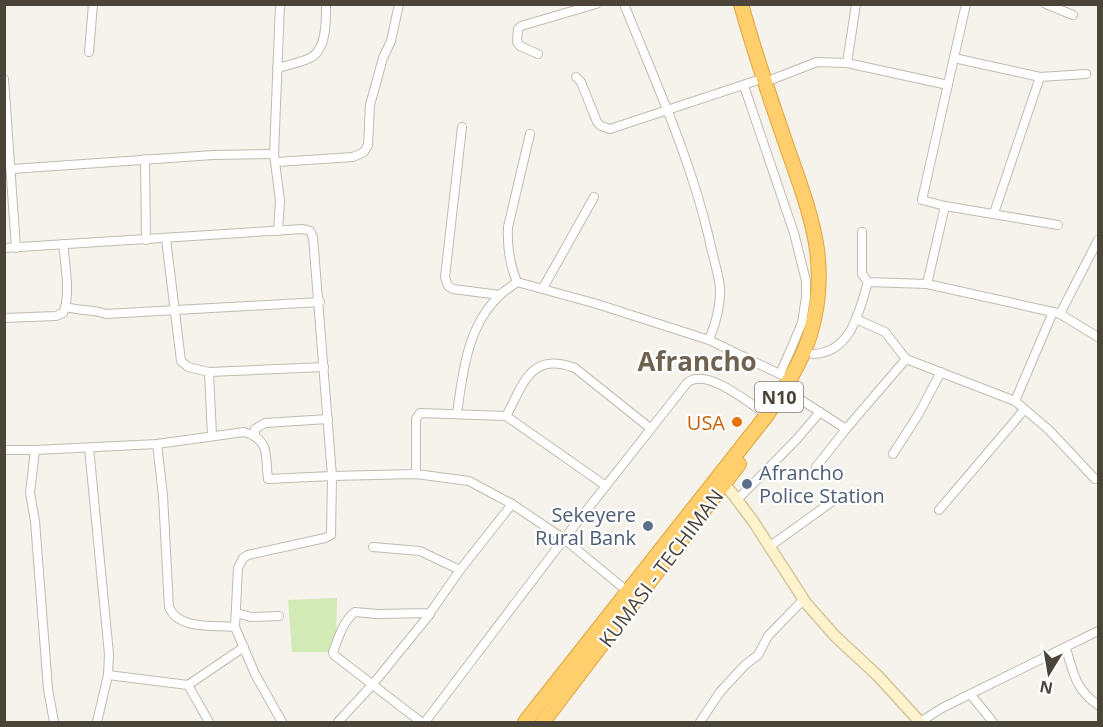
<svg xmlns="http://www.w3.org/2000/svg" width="1103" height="727" font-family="'Open Sans',sans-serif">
	<rect width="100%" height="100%" fill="#f6f3ec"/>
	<!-- green -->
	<polygon fill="#d2eab5" points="337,598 336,652 292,652 288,600"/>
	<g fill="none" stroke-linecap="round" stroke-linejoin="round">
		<!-- street casing -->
		<g stroke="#c2bbae" stroke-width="10">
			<g id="street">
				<path d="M624,4C655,81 690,157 709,238C712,254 718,271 720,287C721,306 716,323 709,340"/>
				<polyline points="966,4 922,200 945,206 1058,225"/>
				<polyline points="1046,4 1073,15"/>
				<polyline points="89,52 93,4"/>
				<polyline points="538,54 520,46 517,42 518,29 521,26 596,4"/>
				<polyline points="954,58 1040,77 1086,74"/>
				<polyline points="847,63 856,4"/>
				<path d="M277,68C288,65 300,63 310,58C327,50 326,20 326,4"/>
				<polyline points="576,77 581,82 597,122 601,126 610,129 764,78"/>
				<polyline points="4,79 16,248"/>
				<polyline points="773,79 817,62 847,63 948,85"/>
				<polyline points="744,86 794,233 806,281 806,297 802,323 780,374"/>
				<polyline points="462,127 445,277 448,286 453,289 500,295"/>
				<path d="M530,134L508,227C507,247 509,263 517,282L597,304L709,340L790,379"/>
				<polyline points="145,159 146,240"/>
				<polyline points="276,162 353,157 364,152 368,145 370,105 383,58 391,41 399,4"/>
				<polyline points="12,169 213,155 274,154"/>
				<polyline points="994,213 1040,77"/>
				<polyline points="278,231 280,201 274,154 280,4"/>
				<polyline points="862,232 862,274 868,282 927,284 1053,312 1060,314 1098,337"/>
				<polyline points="166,239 181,361 188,367 209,372 212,436"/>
				<polyline points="4,248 303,229 310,231 313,237 332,476 416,474 469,481 512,504 564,539 627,591"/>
				<polyline points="927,284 945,206"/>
				<polyline points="543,288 594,197"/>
				<path d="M66,307C79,311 93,309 106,314L320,302"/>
				<polyline points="1060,314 1098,240"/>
				<path d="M4,318L56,316L63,313C71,296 65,263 63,244"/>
				<polyline points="856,319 885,332 906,359 1015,401 1049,430 1095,479"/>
				<path d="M813,354C851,353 859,312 868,282"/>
				<polyline points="209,372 324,367"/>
				<polyline points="792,394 846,429"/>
				<polyline points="1015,401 1053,312"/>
				<path d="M457,413C463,372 467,327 499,296C504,291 511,287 517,282"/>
				<path d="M506,416C524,384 530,351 575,368L650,428"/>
				<polyline points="255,435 255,429 265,423 328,419"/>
				<path d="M157,444L163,496L169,607C178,630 214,625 235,627"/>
				<polyline points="89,448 109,654 108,675 97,722"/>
				<path d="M4,450H35L157,444L244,432C271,440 265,456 268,479L332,476L331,535L325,538L248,555L243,558L238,568L235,627L255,674L282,722"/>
				<polyline points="35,450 30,493 35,521 48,689 54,722"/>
				<polyline points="893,454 918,415 941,372"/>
				<polyline points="816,467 846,429 906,359"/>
				<polyline points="416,474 416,419 420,413 506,416 606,486"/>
				<polyline points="737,500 797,439 820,412"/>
				<polyline points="939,510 1024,410"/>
				<polyline points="373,547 420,551 460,570"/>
				<polyline points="769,547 837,498"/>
				<polyline points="236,613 251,617 279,616"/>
				<path d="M1066,648C1073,673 1076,690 1098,705"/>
				<polyline points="108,675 188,685 244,647"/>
				<polyline points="188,685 209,722"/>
				<polyline points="970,694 993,722"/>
				<polyline points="338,722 373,684 430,614"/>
				<path d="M421,722L334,655L333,652C338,639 343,621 355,612L377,614L430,613L460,570L512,504"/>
				<path d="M425,722L564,539L687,383C706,366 750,404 767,415"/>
				<polyline points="700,722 720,692 745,665 758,655 768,636 804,599"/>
				<polyline points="920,722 942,708 1098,631"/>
			</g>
		</g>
		<!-- secondary casing -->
		<g stroke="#d6c79b" stroke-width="13">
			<polyline id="secondary" points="725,484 753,521 806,603 835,636 878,676 920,722"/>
		</g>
		<!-- highway casing -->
		<g stroke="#e0a43c" stroke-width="16">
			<g id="highway">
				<path d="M525,722L767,415C784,389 801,364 810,335C832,262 809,211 786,144C770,98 754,51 741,4"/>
				<polyline points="543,722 739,464"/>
			</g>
		</g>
		<!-- street -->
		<use href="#street" stroke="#fff" stroke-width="8"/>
		<!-- secondary -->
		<use href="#secondary" stroke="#fff3cd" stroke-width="10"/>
		<!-- highway -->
		<use href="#highway" stroke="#ffcf6e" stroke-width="14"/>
	</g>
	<!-- markers -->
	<circle fill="#e8710a" stroke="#fff" stroke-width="2" cx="737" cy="422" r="6"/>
	<g fill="#5c6f8a" stroke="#fff" stroke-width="2">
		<circle cx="747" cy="484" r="6"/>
		<circle cx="648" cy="526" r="6"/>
	</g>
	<g text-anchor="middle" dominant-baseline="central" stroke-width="4.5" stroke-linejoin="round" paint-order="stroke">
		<!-- shield labels -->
		<rect fill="#fff" stroke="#817c74" stroke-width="1.5" x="755" y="382" width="48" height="30" rx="4.5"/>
		<g font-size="18" font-weight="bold" fill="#4b4439">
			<text x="779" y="397">N10</text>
		</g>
		<!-- food labels -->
		<g font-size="20" fill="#c56008" stroke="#fff" text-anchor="end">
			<text x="725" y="422">USA</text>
		</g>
		<!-- service labels -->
		<g font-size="20" fill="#4e5e75" stroke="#fff" text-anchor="start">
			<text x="759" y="472">Afrancho<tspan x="759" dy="23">Police Station</tspan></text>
			<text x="636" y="514" text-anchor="end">Sekeyere<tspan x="636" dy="23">Rural Bank</tspan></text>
		</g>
		<!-- street labels -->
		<g font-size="20" fill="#4b4439" stroke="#fff">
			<text transform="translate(661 568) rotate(-53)">KUMASI - TECHIMAN</text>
		</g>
		<!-- district labels -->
		<g font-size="26" font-weight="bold" fill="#6e6250" stroke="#fff">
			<text x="697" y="361">Afrancho</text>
		</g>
	</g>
	<!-- border -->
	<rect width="1103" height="727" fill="none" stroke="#4b4439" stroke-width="12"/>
	<!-- north arrow -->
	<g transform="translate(1049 673) rotate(191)" stroke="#ffffff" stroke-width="4.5" paint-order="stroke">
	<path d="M0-4.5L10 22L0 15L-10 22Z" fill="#4b4439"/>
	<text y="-9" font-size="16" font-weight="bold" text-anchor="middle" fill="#4b4439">N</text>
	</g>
</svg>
